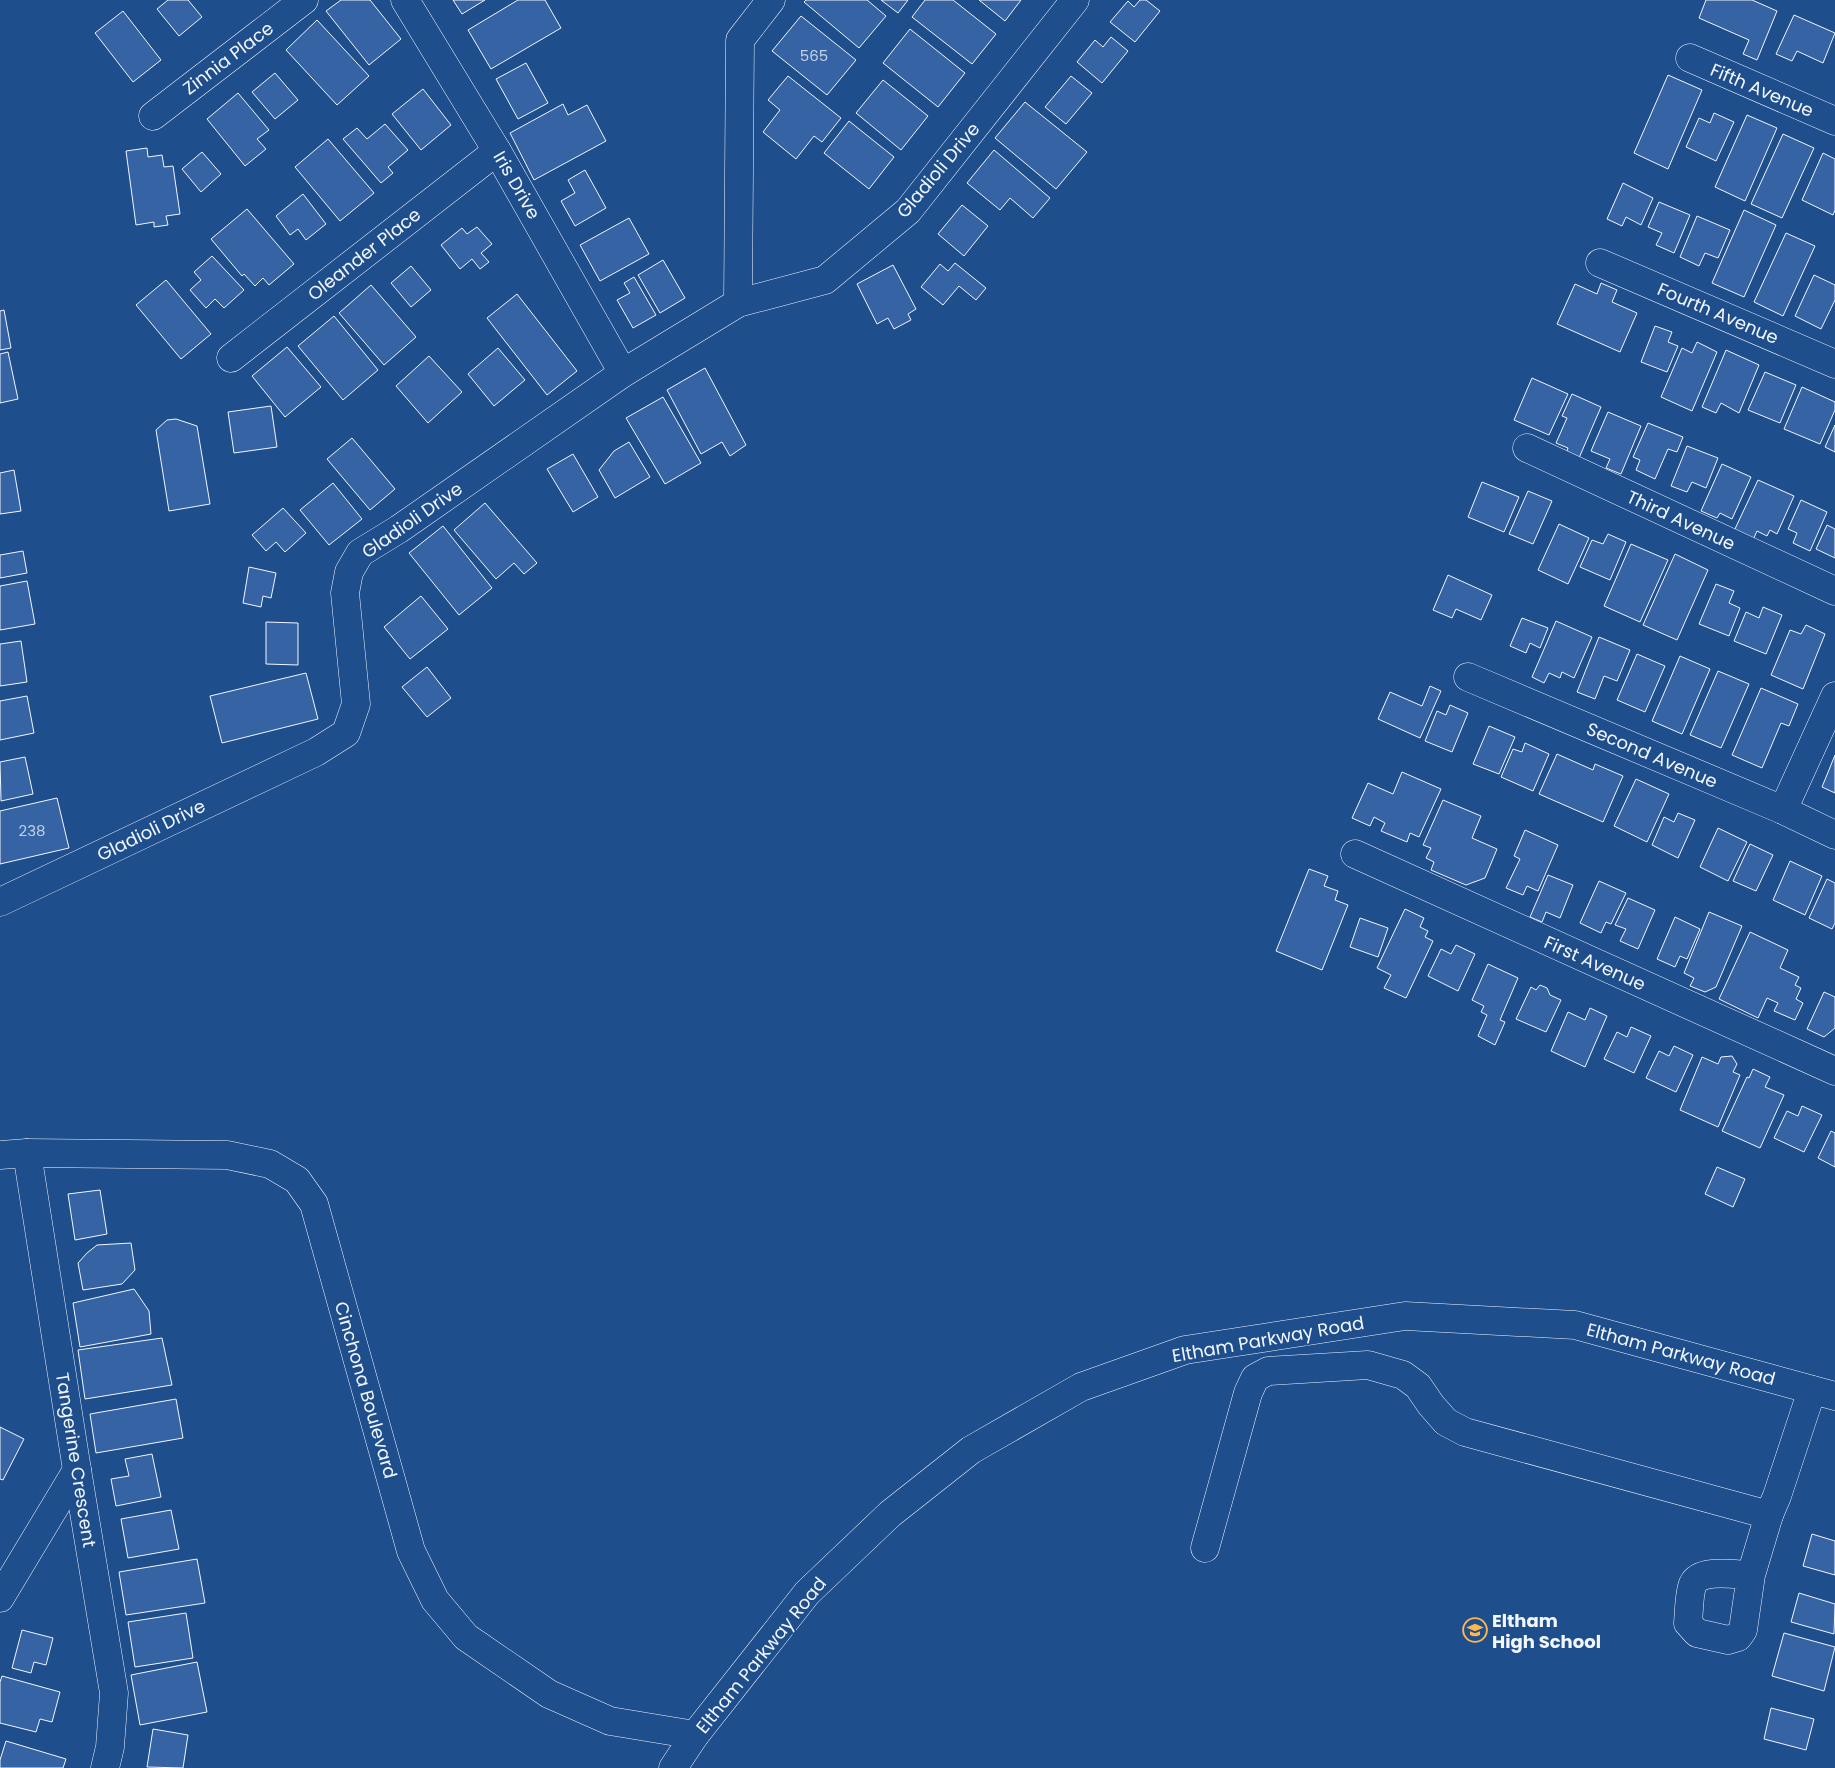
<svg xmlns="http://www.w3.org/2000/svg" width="1835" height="1768" font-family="Poppins,sans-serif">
	<rect width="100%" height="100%" fill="#1f4e8c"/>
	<!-- building -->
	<g fill="#3563a3" stroke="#f2f6ff">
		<polygon points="168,0 188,0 202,17 179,36 157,9"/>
		<polygon points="341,0 370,0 401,39 369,65 326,11"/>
		<polygon points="453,0 485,0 462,14"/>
		<polygon points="518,0 545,0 561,28 491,69 468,30"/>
		<polygon points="806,0 867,0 886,16 859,48 804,2"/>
		<polygon points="881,0 908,0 898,13"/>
		<polygon points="925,0 953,0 996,34 972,64 912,17"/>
		<polygon points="979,0 1021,0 1005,21"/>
		<polygon points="1140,0 1146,0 1160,11 1135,42 1110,22 1128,1 1134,7"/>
		<polygon points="1706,0 1752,0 1777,11 1757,60 1743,54 1749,40 1699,18"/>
		<polygon points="123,11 161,60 133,82 95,33"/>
		<polygon points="1794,15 1835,33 1823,63 1797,51 1792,61 1776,54"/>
		<polygon points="801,16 856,60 827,95 772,51"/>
		<polygon points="317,20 369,76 337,105 286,50"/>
		<polygon points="910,29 965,73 938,107 883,63"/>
		<polygon points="1111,37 1128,51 1102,83 1077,62 1095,40 1103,47"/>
		<polygon points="526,63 548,103 518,119 496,79"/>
		<polygon points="275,73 298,100 275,119 252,92"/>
		<polygon points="1668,75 1702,90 1668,169 1634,153"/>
		<polygon points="788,76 841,118 822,142 814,136 796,159 763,132 780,110 768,100"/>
		<polygon points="1071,76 1092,93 1066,124 1045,107"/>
		<polygon points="883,80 928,116 901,150 856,113"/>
		<polygon points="423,89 451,125 421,150 392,114"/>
		<polygon points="238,93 269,130 257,139 266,149 245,166 207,119"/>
		<polygon points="1025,102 1087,152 1056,189 995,138"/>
		<polygon points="563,104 568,115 587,105 606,141 534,180 510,133"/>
		<polygon points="1714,113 1734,122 1716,161 1686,147 1699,118 1710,123"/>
		<polygon points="1747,115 1777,128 1745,201 1715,187"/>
		<polygon points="849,121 894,157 869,189 824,153"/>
		<polygon points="385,124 408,150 388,167 393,173 381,183 343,139 357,128 367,139"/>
		<polygon points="1783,134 1814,148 1782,218 1751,204"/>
		<polygon points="328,139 374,193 340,221 295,167"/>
		<polygon points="147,148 148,157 162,155 164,167 173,166 180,214 166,216 168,225 154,227 154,222 136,225 126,151"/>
		<polygon points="994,150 1050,198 1033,218 1010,198 1000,210 967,183"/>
		<polygon points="202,152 221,174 201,192 182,169"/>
		<polygon points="1823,153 1835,159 1835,210 1833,215 1802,200"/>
		<polygon points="585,170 606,208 575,226 561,201 575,193 568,180"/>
		<polygon points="1623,183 1653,198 1641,225 1626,217 1622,226 1607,219"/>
		<polygon points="303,194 326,224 306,240 298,229 290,235 276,216"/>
		<polygon points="1659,202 1690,215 1674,253 1656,245 1662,233 1648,227"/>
		<polygon points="962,205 988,226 964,256 938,234"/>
		<polygon points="247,209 294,264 269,285 263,278 255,286 244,274 242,276 211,239"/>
		<polygon points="1744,210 1776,225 1744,297 1712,283"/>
		<polygon points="1697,216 1730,230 1718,258 1705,253 1699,266 1680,257"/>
		<polygon points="629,218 649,254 600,281 580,245"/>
		<polygon points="477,227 492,244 481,253 489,262 480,269 472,259 460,269 441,245 462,228 467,234"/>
		<polygon points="1786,233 1815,246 1783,316 1754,302"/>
		<polygon points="212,256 244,290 224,308 215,299 206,308 190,290 201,280 194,272"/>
		<polygon points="663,260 685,298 660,313 638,275"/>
		<polygon points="955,263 986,288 976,300 959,286 943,305 921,287 940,264 948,271"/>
		<polygon points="893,265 916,309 908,314 911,320 894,329 888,318 877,324 857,284"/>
		<polygon points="411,266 431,290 411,307 391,283"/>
		<polygon points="1814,275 1835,285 1835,300 1821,329 1795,316"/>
		<polygon points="634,277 656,315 633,328 617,300 630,293 624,283"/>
		<polygon points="166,280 211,334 181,359 136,305"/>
		<polygon points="1601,283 1617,290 1612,302 1637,313 1620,352 1557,324 1575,284 1597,294"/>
		<polygon points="371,285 416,337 384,365 339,313"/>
		<polygon points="517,294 577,371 547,395 487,318"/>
		<polygon points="4,310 11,348 0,350 0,311"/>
		<polygon points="334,316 378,370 343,400 298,346"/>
		<polygon points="1655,326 1672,332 1668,342 1678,346 1667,372 1641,362"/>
		<polygon points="1697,342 1717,352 1692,411 1661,397 1682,348 1692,353"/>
		<polygon points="287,347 321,387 285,417 252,376"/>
		<polygon points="498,348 525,380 494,406 468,374"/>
		<polygon points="1726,350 1759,365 1739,413 1721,403 1716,413 1702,407"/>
		<polygon points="8,352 18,399 0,403 0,354"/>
		<polygon points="429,356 462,392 428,423 396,386"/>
		<polygon points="705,368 746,445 730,456 722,442 701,454 667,390"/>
		<polygon points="1765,372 1796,385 1780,423 1748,410"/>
		<polygon points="1532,378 1568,394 1549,435 1514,420"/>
		<polygon points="1802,387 1835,402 1835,410 1820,444 1784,429"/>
		<polygon points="1572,394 1601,407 1579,458 1566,453 1568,448 1556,443 1567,418 1562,416"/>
		<polygon points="663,397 701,463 665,484 626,418"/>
		<polygon points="271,406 277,447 234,453 228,412"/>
		<polygon points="1608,412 1641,426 1621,474 1606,468 1610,459 1591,451"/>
		<polygon points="176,419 197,426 210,504 169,511 156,430 167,420"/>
		<polygon points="1648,423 1683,437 1677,452 1668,449 1655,479 1636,470 1640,460 1633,457"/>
		<polygon points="1835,425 1835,452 1825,447"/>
		<polygon points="352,438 395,489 370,510 327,459"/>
		<polygon points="629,442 650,477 615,498 599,470 614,451"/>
		<polygon points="1687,446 1718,458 1706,488 1692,482 1687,492 1671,486"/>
		<polygon points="573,454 598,497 573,512 547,469"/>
		<polygon points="1722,464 1751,477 1732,519 1720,513 1717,518 1701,511"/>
		<polygon points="14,470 21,511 0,514 0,473"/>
		<polygon points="1758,480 1794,496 1777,534 1770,530 1767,536 1757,531 1753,540 1734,531"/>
		<polygon points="1482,482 1519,497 1504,532 1468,517"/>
		<polygon points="333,483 362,519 329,545 300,510"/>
		<polygon points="1528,491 1552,501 1533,544 1509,534"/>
		<polygon points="1801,500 1827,512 1810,551 1793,543 1797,533 1788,529"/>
		<polygon points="485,503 537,563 524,574 514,563 496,579 454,530"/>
		<polygon points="283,508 306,533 285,552 276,542 266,551 252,535"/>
		<polygon points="1559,524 1589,538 1568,584 1538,570"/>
		<polygon points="1827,525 1835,529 1835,558 1816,549"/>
		<polygon points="443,526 492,588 459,615 409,553"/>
		<polygon points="1608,534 1626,542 1610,580 1580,567 1592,540 1603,544"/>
		<polygon points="1631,544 1668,560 1640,622 1604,606"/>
		<polygon points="23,551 27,573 0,578 0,555"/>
		<polygon points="1675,554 1708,570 1677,640 1643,625"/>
		<polygon points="249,567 276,573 271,598 263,596 261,607 243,603"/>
		<polygon points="1448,575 1492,595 1481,620 1456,609 1452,618 1433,610"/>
		<polygon points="27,581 35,624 0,630 0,586"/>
		<polygon points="1716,584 1734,591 1729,603 1740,608 1729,636 1699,624"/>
		<polygon points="421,596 448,629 410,659 384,627"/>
		<polygon points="1763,607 1782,615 1766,654 1734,641 1746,612 1759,618"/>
		<polygon points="1522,618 1548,628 1540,648 1530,643 1526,653 1510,646"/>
		<polygon points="1556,621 1592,637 1574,678 1562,672 1560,678 1549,673 1544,683 1532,677"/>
		<polygon points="266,622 298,623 298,665 266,664"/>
		<polygon points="1806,625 1825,634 1803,689 1771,675 1790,630 1801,634"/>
		<polygon points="1599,637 1630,650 1617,681 1604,676 1595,699 1577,692"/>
		<polygon points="21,641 27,682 0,686 0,644"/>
		<polygon points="1637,654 1665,666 1645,712 1617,700"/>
		<polygon points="1680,656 1710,669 1682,734 1652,721"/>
		<polygon points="427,667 451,698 427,717 402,687"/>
		<polygon points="1718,671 1749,684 1721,748 1690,735"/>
		<polygon points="306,673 318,719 222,743 210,696"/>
		<polygon points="1430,686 1441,691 1420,738 1378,719 1390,692 1422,706"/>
		<polygon points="1761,688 1798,704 1789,726 1781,723 1762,768 1732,755"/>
		<polygon points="27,696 34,733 0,740 0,701"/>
		<polygon points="1450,705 1468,713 1452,752 1425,741 1437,711 1446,715"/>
		<polygon points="1489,726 1515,737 1499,774 1473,764"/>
		<polygon points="1525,743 1549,754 1533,791 1501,777 1513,749 1522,752"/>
		<polygon points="1557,754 1593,770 1595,764 1623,776 1603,822 1539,794"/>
		<polygon points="1835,755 1835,793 1822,787"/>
		<polygon points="25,757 33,794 1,801 0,762"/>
		<polygon points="1402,772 1441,789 1419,837 1410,833 1407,842 1381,831 1385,823 1374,817 1370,826 1352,818 1368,783 1393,794"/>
		<polygon points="1636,779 1669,794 1647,842 1614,826"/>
		<polygon points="57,798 69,848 0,864 0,811"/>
		<polygon points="1443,800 1481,816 1472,838 1497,849 1485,878 1466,885 1431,870 1434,862 1426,858 1431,848 1423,845"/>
		<polygon points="1678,813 1695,820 1678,858 1652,845 1664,817 1674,822"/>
		<polygon points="1718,828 1747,842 1728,881 1700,867"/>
		<polygon points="1525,830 1558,845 1538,891 1527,886 1523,895 1506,888 1520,859 1514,856"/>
		<polygon points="1750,844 1773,855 1756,891 1733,881"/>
		<polygon points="1790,861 1822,876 1805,915 1773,900"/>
		<polygon points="1309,869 1328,876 1324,886 1338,891 1335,900 1348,905 1322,970 1276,951"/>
		<polygon points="1548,875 1573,885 1560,918 1546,912 1542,922 1530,917"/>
		<polygon points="1827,879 1835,883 1835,923 1832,929 1809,918"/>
		<polygon points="1599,881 1626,893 1611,924 1606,922 1601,933 1580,923"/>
		<polygon points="1628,898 1655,910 1638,949 1620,941 1626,929 1615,925"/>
		<polygon points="1405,909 1424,918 1420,927 1428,931 1425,937 1433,941 1406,998 1384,988 1391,975 1377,968"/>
		<polygon points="1709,912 1742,926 1716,987 1705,992 1690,986 1694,978 1684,973"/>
		<polygon points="1675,917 1700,929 1687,959 1680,956 1675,967 1657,959"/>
		<polygon points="1360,918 1388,928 1378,957 1350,947"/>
		<polygon points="1750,932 1788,950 1780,968 1799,977 1795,985 1801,988 1796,999 1803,1003 1795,1020 1774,1011 1778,1003 1767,998 1758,1018 1719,999"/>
		<polygon points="1456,945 1475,954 1458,991 1428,976 1441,949 1451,954"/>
		<polygon points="1488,964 1518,978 1500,1020 1505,1022 1495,1045 1478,1036 1487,1015 1481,1012 1484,1006 1472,1000"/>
		<polygon points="1540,985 1547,988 1550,995 1561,1000 1546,1032 1516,1019 1531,987 1536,990"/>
		<polygon points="1824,992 1835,997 1835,1028 1824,1037 1807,1029"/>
		<polygon points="1590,1008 1607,1016 1585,1067 1551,1051 1568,1012 1585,1020"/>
		<polygon points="1631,1027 1651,1036 1634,1073 1604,1059 1617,1032 1627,1037"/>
		<polygon points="1674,1046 1693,1055 1676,1092 1646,1078 1659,1051 1669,1056"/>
		<polygon points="1732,1056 1737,1064 1733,1072 1740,1075 1718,1127 1680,1110 1702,1057 1718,1064 1721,1057"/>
		<polygon points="1753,1069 1770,1077 1765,1087 1784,1095 1760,1148 1722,1131 1747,1077 1749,1078"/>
		<polygon points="1802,1106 1822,1115 1804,1152 1774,1138 1787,1111 1798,1116"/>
		<polygon points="1831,1131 1835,1133 1835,1167 1818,1158"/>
		<polygon points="1717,1167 1745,1179 1733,1207 1705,1194"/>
		<polygon points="100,1190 107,1234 75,1240 68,1194"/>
		<polygon points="131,1243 135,1270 122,1284 83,1290 78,1263 87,1253 97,1245"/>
		<polygon points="134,1289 149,1311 151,1334 80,1347 73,1303"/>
		<polygon points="162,1338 172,1385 85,1399 78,1350"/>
		<polygon points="176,1399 183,1438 96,1453 90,1414"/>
		<polygon points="0,1427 24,1439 3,1480 0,1479"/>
		<polygon points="152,1454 161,1497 116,1506 111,1479 129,1476 125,1459"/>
		<polygon points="171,1510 179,1549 128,1558 121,1519"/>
		<polygon points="1812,1534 1835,1541 1835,1575 1803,1566"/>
		<polygon points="197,1559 205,1603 126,1615 119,1572"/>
		<polygon points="1799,1593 1835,1604 1834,1634 1791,1622"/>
		<polygon points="186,1613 193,1658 135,1667 128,1622"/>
		<polygon points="22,1630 53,1638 46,1665 34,1662 31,1673 12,1668"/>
		<polygon points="1784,1633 1835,1647 1824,1691 1772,1676"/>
		<polygon points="197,1662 207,1712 140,1725 131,1675"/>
		<polygon points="2,1676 60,1692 52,1722 40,1719 36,1732 0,1723 0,1682"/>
		<polygon points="1771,1708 1814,1719 1806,1750 1764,1739"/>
		<polygon points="153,1729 188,1735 183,1768 147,1767"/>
		<polygon points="6,1741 66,1759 63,1768 0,1768 0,1760"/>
	</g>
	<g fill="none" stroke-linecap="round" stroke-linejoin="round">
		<!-- minor casing -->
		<g stroke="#f2f6ff" stroke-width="29">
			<g id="minor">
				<polyline points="405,0 497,151 623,373"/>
				<polyline points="1690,58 1835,121"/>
				<polyline points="153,116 304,0"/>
				<polyline points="1600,263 1835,364"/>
				<polyline points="738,303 740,40 771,0"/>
				<polyline points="231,358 497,151"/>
				<polyline points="1527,448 1835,591"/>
				<polyline points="1468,677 1783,810 1835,835"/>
				<polyline points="1783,810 1835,696"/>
				<polyline points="1355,854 1835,1071"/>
				<polyline points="0,902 316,752 346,733 356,704 345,593 349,572 360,553 399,529 623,373 738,303 825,280 908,211 1075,0"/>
				<polyline points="27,1153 77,1470 114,1693 110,1747 105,1768"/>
				<polyline points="0,1155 27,1153 227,1155 270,1164 297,1180 314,1204 411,1551 435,1600 466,1637 549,1694 610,1721 695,1735"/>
				<polyline points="1205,1548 1248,1393 1255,1378 1268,1371 1368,1365 1403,1375 1418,1386 1431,1405 1446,1422 1465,1432 1769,1515 1777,1496 1812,1390"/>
				<path d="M1751,1575C1737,1575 1700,1568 1693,1584C1689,1592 1689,1613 1688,1623L1697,1633L1728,1640L1738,1637L1743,1630L1751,1575L1769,1515"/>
				<polyline points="0,1598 77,1470"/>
				<polyline points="673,1768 695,1735 807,1593 890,1514 971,1450 1081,1387 1185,1350 1405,1316 1575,1325 1835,1396"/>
			</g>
		</g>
		<!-- minor -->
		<use href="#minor" stroke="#1f4e8c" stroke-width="28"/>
	</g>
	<!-- icons -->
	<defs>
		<g id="school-ring" transform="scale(1.25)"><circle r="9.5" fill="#1f4e8c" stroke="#ffb74d" stroke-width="1.5"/><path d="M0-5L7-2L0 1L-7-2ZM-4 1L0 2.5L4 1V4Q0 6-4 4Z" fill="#ffb74d"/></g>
	</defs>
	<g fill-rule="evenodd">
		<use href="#school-ring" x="1475" y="1630"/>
	</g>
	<g text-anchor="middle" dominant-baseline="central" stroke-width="4" stroke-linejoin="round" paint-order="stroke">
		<!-- number labels -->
		<g font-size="15" fill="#c3d1e8">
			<text x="814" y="55">565</text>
			<text x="32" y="830">238</text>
		</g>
		<!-- street labels -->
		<g font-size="18" fill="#f2f6ff" stroke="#1f4e8c">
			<text transform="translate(228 58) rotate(-37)">Zinnia Place</text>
			<text transform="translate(1762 90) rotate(23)">Fifth Avenue</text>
			<text transform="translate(938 170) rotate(-50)">Gladioli Drive</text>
			<text transform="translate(517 185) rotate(60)">Iris Drive</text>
			<text transform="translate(364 254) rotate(-38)">Oleander Place</text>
			<text transform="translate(1718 313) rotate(23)">Fourth Avenue</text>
			<text transform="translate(412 520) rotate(-35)">Gladioli Drive</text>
			<text transform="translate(1681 520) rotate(25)">Third Avenue</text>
			<text transform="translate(1652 755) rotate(23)">Second Avenue</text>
			<text transform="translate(151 830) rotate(-26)">Gladioli Drive</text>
			<text transform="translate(1595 963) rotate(24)">First Avenue</text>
			<text transform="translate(1268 1339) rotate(-10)">Eltham Parkway Road</text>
			<text transform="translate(1681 1354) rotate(15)">Eltham Parkway Road</text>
			<text transform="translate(366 1390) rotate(74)">Cinchona Boulevard</text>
			<text transform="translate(76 1460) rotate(81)">Tangerine Crescent</text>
			<text transform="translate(761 1655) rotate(-51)">Eltham Parkway Road</text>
		</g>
		<!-- poi labels -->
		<g font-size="18" font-weight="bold" fill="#f2f6ff" stroke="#1f4e8c" text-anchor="start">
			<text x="1492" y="1620">Eltham<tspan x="1492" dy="21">High School</tspan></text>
		</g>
	</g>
</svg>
